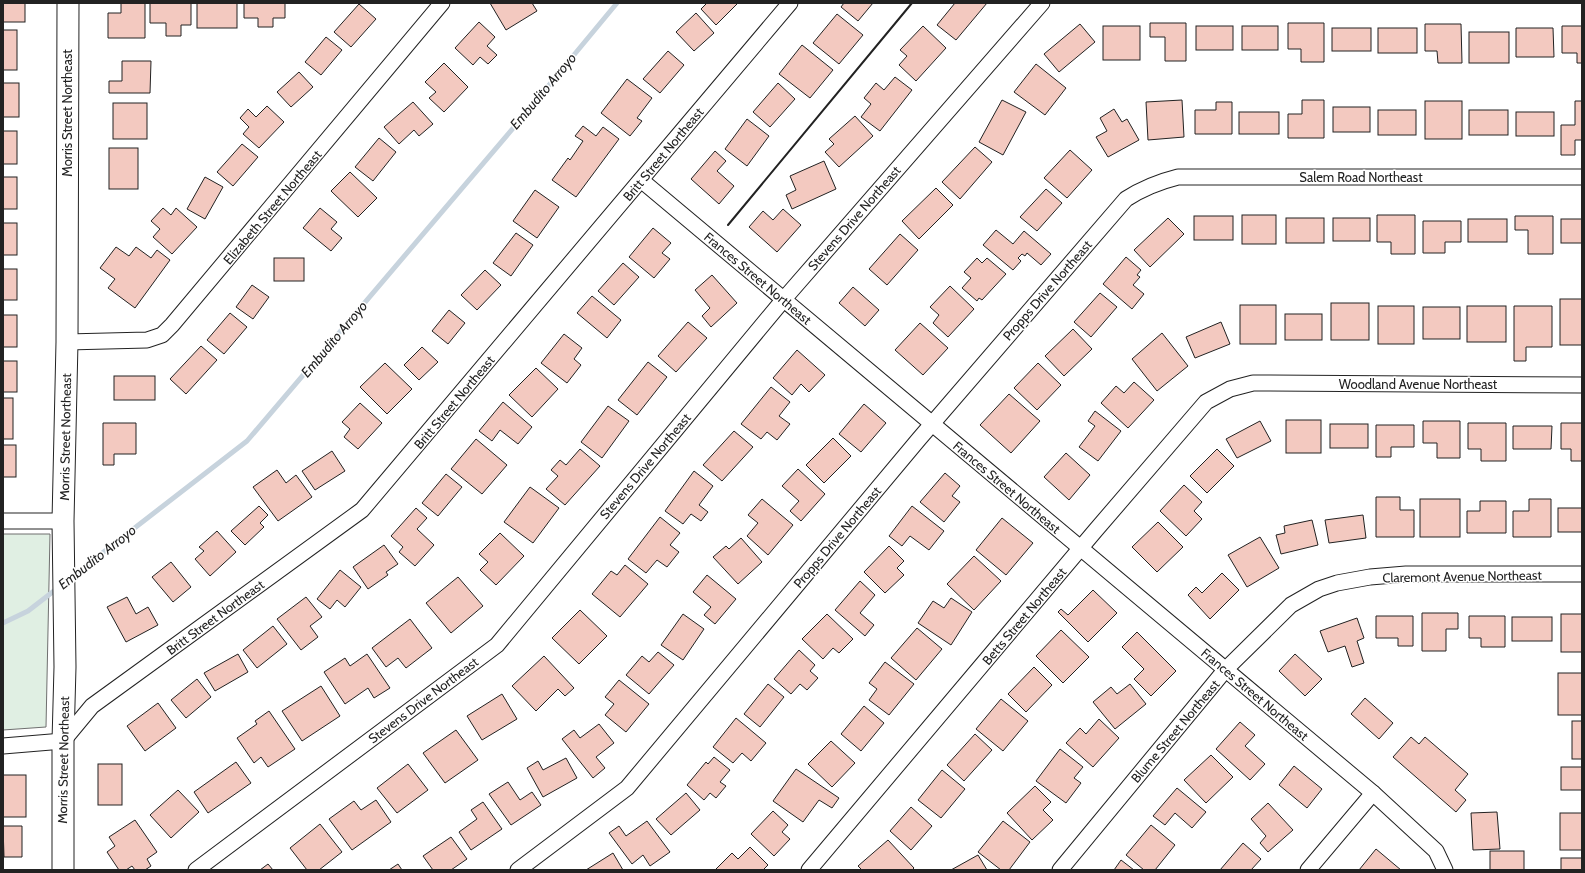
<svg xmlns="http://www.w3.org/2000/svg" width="1585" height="873" font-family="Cabin,sans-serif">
	<rect width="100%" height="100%" fill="#fff"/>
	<!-- green -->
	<polygon fill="#e0efe3" stroke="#6f6f6f" points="3,534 50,534 46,727 3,730"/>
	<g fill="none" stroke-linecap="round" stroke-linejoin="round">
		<!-- stream -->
		<g stroke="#c7d3dd" stroke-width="5">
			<polyline points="70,578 247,441 515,126 617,3"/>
			<polyline points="3,623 28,611 59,587"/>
		</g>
	</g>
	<!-- building -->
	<g fill="#f3c9c0" stroke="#222">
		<rect x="3" y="3" width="22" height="19"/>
		<polygon points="121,3 145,3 145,38 108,38 108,13 121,13"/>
		<polygon points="150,3 191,3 191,25 181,25 181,36 166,36 166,23 150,23"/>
		<rect x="197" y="3" width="40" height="25"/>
		<polygon points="244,3 285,3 285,18 273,18 273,27 258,27 258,18 244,18"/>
		<polygon points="490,3 532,3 537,11 506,30"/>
		<polygon points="707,3 738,3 716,25 701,9"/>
		<polygon points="844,3 873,3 858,21 841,7"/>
		<polygon points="955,3 987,3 956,40 937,25"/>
		<polygon points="359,4 376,19 351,47 334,32"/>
		<polygon points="696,13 714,33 694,51 676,32"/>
		<polygon points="837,14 863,35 839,64 813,43"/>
		<polygon points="479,22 495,37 487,46 497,55 488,64 480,57 473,65 455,48"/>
		<polygon points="1150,23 1186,23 1186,61 1165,61 1165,37 1150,37"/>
		<polygon points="1288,23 1324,23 1324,62 1301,62 1301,49 1288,49"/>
		<polygon points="1080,24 1095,42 1059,72 1044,54"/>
		<polygon points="1425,24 1461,24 1462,63 1438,63 1437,51 1425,51"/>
		<polygon points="923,26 946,48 916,81 899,65 907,56 900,50"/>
		<rect x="1103" y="26" width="37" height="34"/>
		<rect x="1196" y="26" width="37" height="24"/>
		<rect x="1242" y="26" width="36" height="24"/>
		<polygon points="1562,26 1582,26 1582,63 1577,63 1577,53 1562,53"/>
		<rect x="1332" y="28" width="39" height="23"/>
		<rect x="1378" y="28" width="39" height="25"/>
		<polygon points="1516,28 1553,28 1554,57 1516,57"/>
		<rect x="3" y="30" width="14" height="40"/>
		<rect x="1469" y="32" width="40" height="31"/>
		<polygon points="326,37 342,50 321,75 305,62"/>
		<polygon points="802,45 833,70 810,98 779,74"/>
		<polygon points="668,51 684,65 660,93 643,79"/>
		<polygon points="122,61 151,61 150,93 109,93 109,81 122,81"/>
		<polygon points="444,63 468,87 444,112 429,98 436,92 425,82"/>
		<polygon points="1036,64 1066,88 1045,115 1014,92"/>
		<polygon points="299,72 313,87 291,107 277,92"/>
		<polygon points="895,77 912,90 880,131 861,117 871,104 864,98 876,83 884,90"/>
		<polygon points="627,79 652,98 637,118 642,121 630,136 601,113"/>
		<rect x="3" y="83" width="16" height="34"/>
		<polygon points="778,83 795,99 770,127 753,112"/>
		<polygon points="1002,100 1026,112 1003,155 979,142"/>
		<polygon points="1182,100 1184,137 1148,140 1146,102"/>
		<polygon points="1302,100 1324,100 1324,138 1288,138 1288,114 1302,114"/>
		<rect x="1425" y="101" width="37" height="38"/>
		<polygon points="1575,101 1582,101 1582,140 1575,140 1575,155 1561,155 1561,125 1575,125"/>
		<polygon points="413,102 433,124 419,136 414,130 399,144 384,127"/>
		<polygon points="1216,102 1232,102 1232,134 1195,134 1195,110 1216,110"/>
		<rect x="113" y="103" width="34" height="36"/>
		<polygon points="267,106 284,122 259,148 243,134 249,127 240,118 248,109 256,117"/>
		<rect x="1333" y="107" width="37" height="25"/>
		<polygon points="1114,109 1122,122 1127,119 1139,140 1108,157 1096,137 1107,131 1100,118"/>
		<rect x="1378" y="110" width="38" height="25"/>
		<rect x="1469" y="110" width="39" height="25"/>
		<rect x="1239" y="112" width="40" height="22"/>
		<rect x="1516" y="112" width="38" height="24"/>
		<polygon points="855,116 873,136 839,167 825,152 834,144 829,139"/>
		<polygon points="747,119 769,136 747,166 725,149"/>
		<polygon points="583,126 596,136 603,127 619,139 576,197 552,180 568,158 570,160 583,141 575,136"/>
		<rect x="3" y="131" width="14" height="33"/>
		<polygon points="379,138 396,152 373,181 355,167"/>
		<polygon points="242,144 258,157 233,186 217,172"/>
		<polygon points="975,147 992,162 960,199 942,182"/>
		<rect x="109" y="148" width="29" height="41"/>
		<polygon points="1070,150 1092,170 1067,198 1044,178"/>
		<polygon points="715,151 726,161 717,171 734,186 719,204 691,179"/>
		<polygon points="824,161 836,189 792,209 786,195 796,190 790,176"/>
		<polygon points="350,172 377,198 358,217 331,191"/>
		<rect x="3" y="177" width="14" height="32"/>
		<polygon points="205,177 223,187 205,219 187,209"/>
		<polygon points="936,188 953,205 919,239 902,221"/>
		<polygon points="1046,189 1062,203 1037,231 1020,217"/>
		<polygon points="535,190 559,207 537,238 513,221"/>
		<polygon points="163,208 171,215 176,208 197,227 172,254 153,237 160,229 151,221"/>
		<polygon points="320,208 337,222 331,229 342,238 331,251 303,228"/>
		<polygon points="783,209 801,225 777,252 749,227 763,211 773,220"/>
		<rect x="1242" y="215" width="34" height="29"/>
		<polygon points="1377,215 1415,215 1415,254 1391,254 1391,242 1377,242"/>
		<rect x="1194" y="216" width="39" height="24"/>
		<polygon points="1515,216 1553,216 1553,254 1528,254 1528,230 1515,230"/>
		<polygon points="1168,218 1184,234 1150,267 1134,250"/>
		<rect x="1286" y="218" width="38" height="25"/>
		<rect x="1333" y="218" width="37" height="23"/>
		<rect x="1468" y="219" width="39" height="23"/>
		<rect x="1561" y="219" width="21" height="24"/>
		<polygon points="1423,221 1461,221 1461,242 1445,242 1445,253 1423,253"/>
		<rect x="3" y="223" width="14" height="32"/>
		<polygon points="653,228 671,243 662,253 670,259 654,278 629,257"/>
		<polygon points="996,230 1013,244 1024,231 1051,254 1041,265 1027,253 1025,256 1022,254 1018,258 1021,261 1013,270 983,245"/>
		<polygon points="516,233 533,245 511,276 493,263"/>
		<polygon points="900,234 918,250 887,285 869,269"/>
		<polygon points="116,247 129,256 136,247 151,258 157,250 170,260 135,308 108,288 115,279 100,268"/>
		<polygon points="1126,257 1141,270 1137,275 1140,277 1133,285 1144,294 1132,309 1103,284"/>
		<rect x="274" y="258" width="30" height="23"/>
		<polygon points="977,258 982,263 987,258 1006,274 982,300 979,298 977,301 962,288 971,278 964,272"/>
		<polygon points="623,263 639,277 614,305 598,291"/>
		<rect x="3" y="269" width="14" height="31"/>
		<polygon points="485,270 501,285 477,310 461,295"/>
		<polygon points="712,275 737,303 711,327 702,316 710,308 695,290"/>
		<polygon points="252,285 269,297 253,319 236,307"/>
		<polygon points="950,286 974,309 948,337 933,323 939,315 930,307"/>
		<polygon points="853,287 879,310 865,326 839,303"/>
		<polygon points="1100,293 1117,307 1091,337 1074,322"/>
		<polygon points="592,296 621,320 607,338 577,313"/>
		<rect x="1560" y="299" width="22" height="46"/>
		<rect x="1331" y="303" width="38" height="37"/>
		<rect x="1240" y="305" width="36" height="39"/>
		<rect x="1378" y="306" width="36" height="38"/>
		<rect x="1467" y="306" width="39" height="36"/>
		<polygon points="1514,306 1552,306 1552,347 1526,347 1526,361 1514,361"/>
		<rect x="1423" y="307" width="37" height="32"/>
		<polygon points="449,310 465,323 448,344 432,331"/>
		<polygon points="230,313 247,327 224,354 207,340"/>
		<rect x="1285" y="314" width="37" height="26"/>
		<rect x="3" y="315" width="14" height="32"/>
		<polygon points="688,322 707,338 676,372 658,356"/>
		<polygon points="1221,322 1230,344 1195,358 1186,337"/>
		<polygon points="920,323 948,348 923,375 895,350"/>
		<polygon points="1073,329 1092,349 1064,376 1045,356"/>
		<polygon points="1162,333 1188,366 1157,391 1132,359"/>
		<polygon points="564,334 582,348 574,359 581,365 567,383 541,363"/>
		<polygon points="201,346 217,360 186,394 170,379"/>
		<polygon points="422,347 438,362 419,380 404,365"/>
		<polygon points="797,350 825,375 809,392 801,384 792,395 773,378"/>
		<rect x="3" y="361" width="14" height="31"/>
		<polygon points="648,362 667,377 637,415 618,400"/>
		<polygon points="385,363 412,389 387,414 360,387"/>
		<polygon points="1038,363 1061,385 1037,410 1014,388"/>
		<polygon points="536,368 558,389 532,417 509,395"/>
		<rect x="114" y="376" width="41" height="24"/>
		<polygon points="1134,382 1154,400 1128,428 1101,403 1116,386 1124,393"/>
		<polygon points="771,387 790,402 779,416 790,424 777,440 767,432 761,439 741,424"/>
		<polygon points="1009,394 1040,421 1011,453 980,425"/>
		<rect x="3" y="398" width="10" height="41"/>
		<polygon points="503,402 532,427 518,444 500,430 492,441 479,431"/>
		<polygon points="360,403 382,423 358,449 344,437 350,429 342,422"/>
		<polygon points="864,404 886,423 861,452 839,434"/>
		<polygon points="608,406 629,421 602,458 581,442"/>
		<polygon points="1095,411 1121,431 1098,461 1079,447 1095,426 1088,421"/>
		<rect x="1286" y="420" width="35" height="33"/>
		<polygon points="1260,421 1271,441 1237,458 1226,439"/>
		<polygon points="1423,421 1460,421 1460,458 1437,458 1437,443 1423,443"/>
		<polygon points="103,423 136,423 136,454 114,454 114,465 103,465"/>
		<polygon points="1468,423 1506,423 1506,461 1481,461 1481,449 1468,449"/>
		<polygon points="1561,423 1582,423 1582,461 1571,461 1571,449 1561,449"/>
		<rect x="1330" y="424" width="38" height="24"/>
		<polygon points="1376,425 1414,425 1414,447 1391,447 1391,457 1376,457"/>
		<polygon points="1513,426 1552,426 1551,449 1513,449"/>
		<polygon points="734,431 753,447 722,481 703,465"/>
		<polygon points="833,438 851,456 824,483 806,465"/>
		<polygon points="476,439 507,465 482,494 451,469"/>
		<rect x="3" y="445" width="13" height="32"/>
		<polygon points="580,449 600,466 565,505 546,489 558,476 551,470 560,460 566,465"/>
		<polygon points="1217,449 1234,466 1207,493 1190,476"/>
		<polygon points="332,451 345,471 315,490 302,471"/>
		<polygon points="1066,453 1090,475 1069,500 1044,477"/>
		<polygon points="798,469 825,494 801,521 790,511 799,501 782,486"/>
		<polygon points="277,470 286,483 296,475 312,497 278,521 253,487"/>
		<polygon points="694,471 713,486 699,505 708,512 701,521 691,514 683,524 665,511"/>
		<polygon points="945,473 960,486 952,496 960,502 944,522 920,502"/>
		<polygon points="446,474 462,487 438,516 422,503"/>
		<polygon points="1184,485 1202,502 1194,511 1202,519 1186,536 1160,511"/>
		<polygon points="530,487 559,508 533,543 504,522"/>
		<polygon points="1376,497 1400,497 1400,510 1414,510 1414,537 1376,537"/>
		<polygon points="762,499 793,525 768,555 747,536 758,523 748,515"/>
		<rect x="1420" y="499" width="40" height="38"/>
		<polygon points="1529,499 1551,499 1551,537 1513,537 1513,511 1529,511"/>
		<polygon points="1480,501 1506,501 1506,533 1467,533 1467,511 1480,511"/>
		<polygon points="259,506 268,515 260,523 264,527 245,545 231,531"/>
		<polygon points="912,506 944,531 929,550 910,536 902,546 889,536"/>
		<polygon points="416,508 427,518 417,529 434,545 415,566 399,552 403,547 391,536"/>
		<rect x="1558" y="508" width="24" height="24"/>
		<polygon points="1363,515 1366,538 1329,543 1325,520"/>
		<polygon points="660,517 680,533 670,545 679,552 667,567 657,560 646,573 628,559"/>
		<polygon points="1002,518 1033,543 1006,575 976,550"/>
		<polygon points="1312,520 1318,545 1281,554 1276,535 1285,533 1284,526"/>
		<polygon points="1158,522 1183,547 1157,572 1132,547"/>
		<polygon points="217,531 236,552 210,576 195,559 204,551 199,547"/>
		<polygon points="500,533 524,556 496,585 480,570 488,562 479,554"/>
		<polygon points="1260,537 1279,568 1247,587 1228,555"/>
		<polygon points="741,538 762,562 738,584 713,557 726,546 729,549"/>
		<polygon points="384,545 398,564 386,572 388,575 368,589 353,567"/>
		<polygon points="889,546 904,561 897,568 904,575 885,593 864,572"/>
		<polygon points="974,556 1001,581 974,610 947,584"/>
		<polygon points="171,562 191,587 173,602 152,577"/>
		<polygon points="625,565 648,584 620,617 592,594 611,571 617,575"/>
		<polygon points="340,570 361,587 345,607 337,600 330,609 317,599"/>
		<polygon points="1222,573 1239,590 1210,619 1188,595 1196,587 1202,593"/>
		<polygon points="707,575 736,599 715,624 704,615 711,607 693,592"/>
		<polygon points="458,577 483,606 451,633 426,603"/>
		<polygon points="860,581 875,595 860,613 874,625 865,636 835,610"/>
		<polygon points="1093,590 1117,613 1088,642 1058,612 1061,609 1068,615"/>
		<polygon points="127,597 136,614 148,607 158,625 126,642 107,607"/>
		<polygon points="306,597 322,617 310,626 318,637 301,650 277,619"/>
		<polygon points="951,598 972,612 951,645 918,623 933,601 944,608"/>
		<polygon points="580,610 607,636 579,664 552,638"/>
		<polygon points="1422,613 1458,613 1458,629 1446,629 1446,651 1422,651"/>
		<polygon points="683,614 704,629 683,660 661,645"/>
		<polygon points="827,614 853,639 839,653 833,648 823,659 802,639"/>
		<rect x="1561" y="614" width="21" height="38"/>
		<polygon points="1376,616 1413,616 1413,646 1398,646 1398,638 1376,638"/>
		<polygon points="1469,616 1505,616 1505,647 1481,647 1481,638 1469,638"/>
		<rect x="1512" y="617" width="40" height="24"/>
		<polygon points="1357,618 1364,638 1357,641 1364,663 1352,667 1345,646 1328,652 1320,631"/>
		<polygon points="410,619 432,648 406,668 398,658 386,667 372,648"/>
		<polygon points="273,626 287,644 257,668 243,650"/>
		<polygon points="917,628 942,649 916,680 891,658"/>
		<polygon points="1061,630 1089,657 1063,683 1036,656"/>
		<polygon points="1137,632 1176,671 1151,696 1134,679 1144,669 1122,647"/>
		<polygon points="799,650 815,665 810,671 818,678 807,690 800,684 791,694 774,679"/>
		<polygon points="658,652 674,665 649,694 626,675 642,656 649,662"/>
		<polygon points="238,654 248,672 215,691 204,673"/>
		<polygon points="367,654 390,688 374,698 368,688 345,704 324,672 345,658 350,666"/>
		<polygon points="1295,654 1322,679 1305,696 1279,671"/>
		<polygon points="544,656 574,688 565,696 558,689 536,711 512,686"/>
		<polygon points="885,662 914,684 889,715 869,700 877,689 869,683"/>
		<polygon points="1034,667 1052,685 1026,712 1008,694"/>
		<rect x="1558" y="673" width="24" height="42"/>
		<polygon points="197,679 211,697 186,718 171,700"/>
		<polygon points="619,680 649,704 626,732 605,715 614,704 605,697"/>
		<polygon points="768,684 784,697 760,727 744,714"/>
		<polygon points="1130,684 1146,704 1115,729 1093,702 1111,687 1117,694"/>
		<polygon points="321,686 340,716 302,741 282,711"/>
		<polygon points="502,694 517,719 482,740 467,716"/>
		<polygon points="1365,698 1393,723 1379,739 1351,714"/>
		<polygon points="1001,699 1028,721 1003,751 976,729"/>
		<polygon points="158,703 176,728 145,751 127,726"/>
		<polygon points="864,706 884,723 861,751 841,734"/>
		<polygon points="269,711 295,749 268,767 261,757 254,763 237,738 257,724 255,721"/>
		<polygon points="736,718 766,743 751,761 742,753 733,763 713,747"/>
		<polygon points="1099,719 1119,738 1093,767 1066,743 1080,728 1086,734"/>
		<rect x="1572" y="721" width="10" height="38"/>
		<polygon points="1240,722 1255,735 1245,746 1265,764 1250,780 1216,749"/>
		<polygon points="599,724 614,743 596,757 605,768 593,778 562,739 574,730 580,738"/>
		<polygon points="456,730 478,760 445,783 423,753"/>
		<polygon points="975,734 992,750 964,781 947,765"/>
		<polygon points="1411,737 1419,744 1425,737 1468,774 1455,790 1466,800 1456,812 1393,757"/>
		<polygon points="831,741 855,763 832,787 808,764"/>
		<polygon points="1060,749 1083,767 1074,778 1081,783 1066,803 1036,781"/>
		<polygon points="1211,755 1233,777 1206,803 1184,780"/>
		<polygon points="714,757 730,770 720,782 726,786 716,798 710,793 704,800 687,785 706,762 708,764"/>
		<polygon points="566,758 577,778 543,797 527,768 538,761 543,770"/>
		<polygon points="236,762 251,783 208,813 194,792"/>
		<rect x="98" y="764" width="24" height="41"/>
		<polygon points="408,764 428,790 397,813 377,788"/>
		<polygon points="1294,766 1322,789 1307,808 1279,785"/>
		<rect x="1561" y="767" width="21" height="23"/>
		<polygon points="796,769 839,798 832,808 819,800 803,822 773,801"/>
		<polygon points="942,770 965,789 941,818 918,800"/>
		<rect x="3" y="775" width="23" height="42"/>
		<polygon points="508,782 520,800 532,792 541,805 511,825 489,794"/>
		<polygon points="1035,786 1051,802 1043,810 1053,820 1032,840 1007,813"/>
		<polygon points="1177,788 1206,812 1192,828 1175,813 1165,825 1153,816"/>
		<polygon points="178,790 199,812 171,838 150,815"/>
		<polygon points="686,793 700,810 671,835 656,819"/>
		<polygon points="376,800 391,822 352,850 329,819 354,801 361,810"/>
		<polygon points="483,802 502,829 471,850 459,832 477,819 471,810"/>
		<polygon points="1268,803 1293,830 1268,852 1260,843 1266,836 1251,819"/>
		<polygon points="911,807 932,826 911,850 890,831"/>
		<polygon points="773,811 788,825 782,832 790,839 774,856 751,834"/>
		<polygon points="1497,812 1500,849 1473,850 1471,813"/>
		<rect x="1560" y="813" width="22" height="37"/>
		<polygon points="135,820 157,852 147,859 151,866 145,870 135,870 132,866 126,870 119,870 107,852 115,846 109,837"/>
		<polygon points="647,821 670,852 650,866 643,855 632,864 609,833 619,826 626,836"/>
		<polygon points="1003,821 1030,842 1009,870 1001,870 978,852"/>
		<polygon points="320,824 342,852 319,870 307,870 290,848"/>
		<polygon points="1151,825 1175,845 1155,870 1144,870 1126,855"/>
		<polygon points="3,826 22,826 22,857 4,857"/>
		<polygon points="451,837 467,859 451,870 433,870 423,856"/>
		<polygon points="888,840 914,868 912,870 862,870 858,866"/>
		<polygon points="1243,843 1261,859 1251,870 1220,870"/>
		<polygon points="750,847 768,865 763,870 715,870 732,853 738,859"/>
		<polygon points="1376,849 1401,870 1359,870"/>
		<rect x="1490" y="851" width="34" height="19"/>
		<polygon points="613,853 623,870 586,870"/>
		<polygon points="978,855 987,870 951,870"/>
		<rect x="1561" y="858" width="21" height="12"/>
		<polygon points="1121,860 1134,870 1114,870"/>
		<polygon points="268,864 273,870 260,870"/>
		<polygon points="398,864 402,870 389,870"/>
	</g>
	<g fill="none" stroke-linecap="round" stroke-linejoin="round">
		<!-- street casing -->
		<g stroke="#222" stroke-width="17">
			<g id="street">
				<polyline points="641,180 1373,793 1436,851 1445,870"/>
				<polyline points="67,342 147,340 162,335 172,325 442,3"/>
				<polyline points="3,521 63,521"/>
				<polyline points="3,746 63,741 92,706 362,510 790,3"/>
				<polyline points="196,870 497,645 784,299 1042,3"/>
				<path d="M518,870L627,788L919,439L1126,199C1143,188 1158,182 1178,177H1582"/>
				<polyline points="809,870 1095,531 1206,402 1230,389 1253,383 1582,385"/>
				<polyline points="1060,870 1226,669 1291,605 1319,589 1337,583 1370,577 1406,574 1582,574"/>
				<polyline points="1308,870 1373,793"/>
			</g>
		</g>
		<!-- secondary casing -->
		<g stroke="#222" stroke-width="23">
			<polyline id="secondary" points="63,870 63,741 65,667 63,521 67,342 68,3"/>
		</g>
		<!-- street -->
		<use href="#street" stroke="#fff" stroke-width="15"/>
		<!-- secondary -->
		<use href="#secondary" stroke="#fff" stroke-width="21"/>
		<!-- wall -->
		<polyline stroke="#222" stroke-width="2" points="728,225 912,3"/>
	</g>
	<g text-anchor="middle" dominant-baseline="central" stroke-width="3" stroke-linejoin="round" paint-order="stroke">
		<!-- street labels -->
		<g font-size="13" fill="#222" stroke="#fff">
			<text transform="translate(67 113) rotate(-90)">Morris Street Northeast</text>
			<text transform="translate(663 154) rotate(-50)">Britt Street Northeast</text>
			<text x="1361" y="177">Salem Road Northeast</text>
			<text transform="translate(272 207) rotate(-50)">Elizabeth Street Northeast</text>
			<text transform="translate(854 218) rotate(-49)">Stevens Drive Northeast</text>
			<text transform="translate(758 278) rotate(40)">Frances Street Northeast</text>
			<text transform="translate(1047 290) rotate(-49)">Propps Drive Northeast</text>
			<text x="1418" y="384">Woodland Avenue Northeast</text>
			<text transform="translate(454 402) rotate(-50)">Britt Street Northeast</text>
			<text transform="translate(65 437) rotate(-89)">Morris Street Northeast</text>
			<text transform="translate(645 466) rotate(-50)">Stevens Drive Northeast</text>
			<text transform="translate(1007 487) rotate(40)">Frances Street Northeast</text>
			<text transform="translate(837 537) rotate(-50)">Propps Drive Northeast</text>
			<text transform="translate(1462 576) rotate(-1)">Claremont Avenue Northeast</text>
			<text transform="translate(1024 616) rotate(-50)">Betts Street Northeast</text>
			<text transform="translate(215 617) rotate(-36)">Britt Street Northeast</text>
			<text transform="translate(1255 694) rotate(40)">Frances Street Northeast</text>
			<text transform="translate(423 700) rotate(-37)">Stevens Drive Northeast</text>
			<text transform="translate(1175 731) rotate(-50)">Blume Street Northeast</text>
			<text transform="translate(63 760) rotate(-89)">Morris Street Northeast</text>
		</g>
		<!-- water labels -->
		<g font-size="14" font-style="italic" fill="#222" stroke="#fff">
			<text transform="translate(543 91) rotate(-50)">Embudito Arroyo</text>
			<text transform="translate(334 339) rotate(-50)">Embudito Arroyo</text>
			<text transform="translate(97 557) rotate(-38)">Embudito Arroyo</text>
		</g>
	</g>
	<!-- border -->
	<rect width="1585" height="873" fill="none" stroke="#222222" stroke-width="8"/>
</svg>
